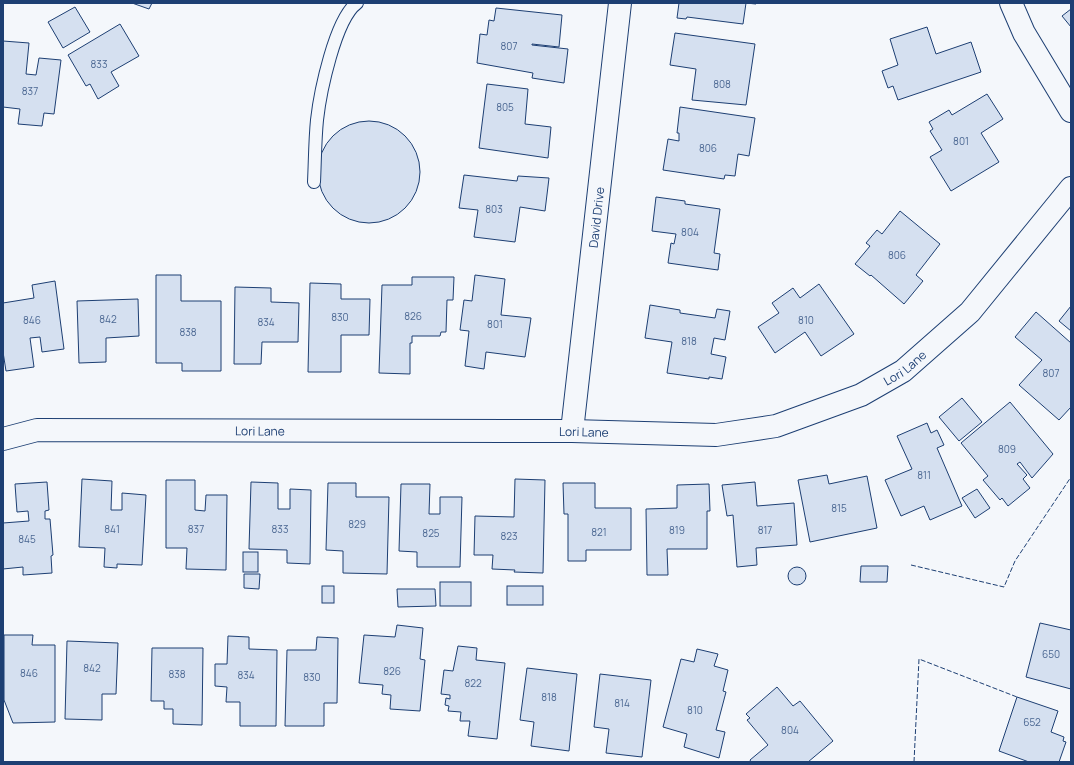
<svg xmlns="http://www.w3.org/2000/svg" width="1074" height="765" font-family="Manrope,sans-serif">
	<rect width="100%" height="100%" fill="#f4f7fb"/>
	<!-- building -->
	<g fill="#d5e0f0" stroke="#1d3f73">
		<polygon points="132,3 152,3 149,9"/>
		<polygon points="679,3 756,3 756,4 746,3 743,24 687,17 686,19 677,18"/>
		<polygon points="75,7 90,32 63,48 48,22"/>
		<polygon points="496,8 562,15 559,47 532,44 532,45 568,49 564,83 532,78 533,73 477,63 480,34 487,35 489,20 494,21"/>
		<polygon points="1071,9 1071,27 1062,16"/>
		<polygon points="120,24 139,56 111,72 119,86 98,99 90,84 86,86 68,55"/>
		<polygon points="927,27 936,54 971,42 981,72 898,100 893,86 888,88 882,71 898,65 890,39"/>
		<polygon points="675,33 755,44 746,105 692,100 696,69 670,65"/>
		<polygon points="3,41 29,43 26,74 36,75 39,58 61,60 54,114 44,113 42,126 18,124 20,109 3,107"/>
		<polygon points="487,84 528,89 525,124 551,127 548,158 479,148"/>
		<polygon points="987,94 1003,119 981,133 999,162 951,191 930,157 942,150 930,131 933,129 929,122 949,110 952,115"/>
		<polygon points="680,107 755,118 749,156 738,154 735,176 725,175 724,179 663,170 668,139 679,141 679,133 677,133"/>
		<circle cx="369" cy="172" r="51"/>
		<polygon points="464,175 517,181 518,176 549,178 545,211 520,207 515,242 474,237 478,210 459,208"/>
		<polygon points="656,197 685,201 685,204 720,209 714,253 720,254 718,270 668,263 671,243 674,244 676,234 652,231"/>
		<polygon points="900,211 940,244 916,275 923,281 904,304 871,275 870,276 855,264 870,246 866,243 877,230 882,234"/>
		<polygon points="156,275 181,275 181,301 221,301 221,371 182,371 182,363 156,363"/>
		<polygon points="475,275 505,279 501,315 531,318 525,357 486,352 484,369 465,366 469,331 460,330 464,300 472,301"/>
		<polygon points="412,277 454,277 453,300 447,300 446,332 441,332 440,336 412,336 412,343 410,343 410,374 379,373 382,285 412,285"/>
		<polygon points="55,281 64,349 42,352 40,337 30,338 34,367 6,371 3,352 3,303 34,298 32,285"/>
		<polygon points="310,283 341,284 341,299 370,299 369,335 341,335 341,372 308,372"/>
		<polygon points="819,284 854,334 821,356 805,332 775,353 758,327 779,313 772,303 793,288 800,298"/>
		<polygon points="235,287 271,288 271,302 299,303 298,342 262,342 261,364 234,364"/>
		<polygon points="138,299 139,336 106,338 106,362 79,363 77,301"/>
		<polygon points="650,305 680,310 680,313 715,318 717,309 730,311 725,340 714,338 711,354 726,357 722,379 709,377 709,379 667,373 672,342 645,338"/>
		<polygon points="1071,306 1071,331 1059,321"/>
		<polygon points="1036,312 1071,343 1071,407 1059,420 1019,385 1042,360 1015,337"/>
		<polygon points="962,398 982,422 959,441 939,417"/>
		<polygon points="1010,402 1053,454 1032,478 1020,462 1017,464 1027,475 1023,479 1030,488 1008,506 1002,498 1000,500 983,480 988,476 961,443"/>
		<polygon points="927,423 931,433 937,430 944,445 937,448 962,506 930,520 924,506 901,516 885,480 912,469 897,436"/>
		<polygon points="827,475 829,484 867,476 877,528 810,542 798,480"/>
		<polygon points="82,479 112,481 111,510 122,510 122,493 146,495 142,565 117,564 117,568 104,567 105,548 79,547"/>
		<polygon points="515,479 545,480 543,573 514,572 515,570 492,569 493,555 474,555 475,516 514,517"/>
		<polygon points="166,480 195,480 195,510 205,511 206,495 227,495 226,570 186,569 187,548 166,548"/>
		<polygon points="47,482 49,510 45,511 45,519 50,519 53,555 51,556 52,573 23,575 23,567 3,569 3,523 29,521 28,511 17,512 15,484"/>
		<polygon points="251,482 278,483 278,509 290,509 290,489 311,490 310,564 287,563 287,550 249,549"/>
		<polygon points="755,482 757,506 794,503 797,545 756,548 757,565 737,567 733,515 727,516 722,485"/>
		<polygon points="328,483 356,483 356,497 389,497 387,574 343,573 343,551 326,550"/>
		<polygon points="563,483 595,483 595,508 631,508 631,550 586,550 586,561 568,561 568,514 564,514"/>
		<polygon points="401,484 430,484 429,514 440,514 440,497 462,497 460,567 417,567 417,552 399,551"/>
		<polygon points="709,484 710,511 707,511 707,549 667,549 668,575 647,575 646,509 677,508 677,485"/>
		<polygon points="977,489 990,508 975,518 962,498"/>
		<rect x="243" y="552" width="15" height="20"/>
		<polygon points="861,566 888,566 887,582 860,582"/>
		<circle cx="797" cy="576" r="9"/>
		<polygon points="244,574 260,574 259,589 244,588"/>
		<rect x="440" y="582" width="31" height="24"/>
		<rect x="322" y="586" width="12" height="17"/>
		<rect x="507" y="586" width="36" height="19"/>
		<polygon points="397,589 435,589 436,606 398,607"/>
		<polygon points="1040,623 1071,630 1071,689 1026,677"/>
		<polygon points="397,625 423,628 420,659 425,660 420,711 390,709 391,695 382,694 383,685 359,683 364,635 395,637"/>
		<polygon points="4,635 33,635 32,645 55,645 55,722 13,723 4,700"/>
		<polygon points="228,636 249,637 249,649 277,650 276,726 240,726 240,702 226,702 227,687 215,686 215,664 227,664"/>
		<polygon points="317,637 338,638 337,703 324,703 324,726 285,726 287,650 316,650"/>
		<polygon points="67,641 118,643 116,694 102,694 102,720 65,719"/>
		<polygon points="458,646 477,648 476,660 505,663 497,739 468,736 470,721 460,721 461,712 448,711 449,706 445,705 446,698 450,699 450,695 441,694 444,670 453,671"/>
		<polygon points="152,648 203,648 202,725 173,724 173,709 164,709 164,701 151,701"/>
		<polygon points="697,649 718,654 714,666 728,670 723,691 726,692 716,730 725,732 719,758 684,747 687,734 663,727 681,659 694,662"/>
		<polygon points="527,668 577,674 569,751 531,746 534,722 520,720"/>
		<polygon points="600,674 651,680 642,757 606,753 609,729 594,727"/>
		<polygon points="777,687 793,706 800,701 833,741 808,762 751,762 750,760 768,745 747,720 750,718 746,714"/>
		<polygon points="1017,697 1058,711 1051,732 1064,737 1063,741 1066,742 1059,762 1029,762 999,751"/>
	</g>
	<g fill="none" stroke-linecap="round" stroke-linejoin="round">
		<!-- lane casing -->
		<g stroke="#1d3f73" stroke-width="14">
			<path id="lane" d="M314,182C315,161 315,140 317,120C320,93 335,19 357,3"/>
		</g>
		<!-- street casing -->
		<g stroke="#1d3f73" stroke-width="24">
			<g id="street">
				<path id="s1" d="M572,431L620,3"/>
			</g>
		</g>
		<!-- secondary casing -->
		<g stroke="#1d3f73" stroke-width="24">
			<g id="secondary">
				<polyline points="1011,3 1024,33 1071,111"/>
				<path id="s2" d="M3,439L37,430L572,431L716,435L776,426L861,395L903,371L970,312L1071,188"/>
			</g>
		</g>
		<!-- lane -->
		<use href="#lane" stroke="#f4f7fb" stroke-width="12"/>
		<!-- street -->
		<use href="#street" stroke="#f4f7fb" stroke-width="22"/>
		<!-- secondary -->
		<use href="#secondary" stroke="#f4f7fb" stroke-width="22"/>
		<!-- fence -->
		<g stroke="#1d3f73" stroke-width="1" stroke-dasharray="5 2" stroke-linecap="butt">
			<polyline points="911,565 1004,587 1015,561 1071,477"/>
			<polyline points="914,762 919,659 1017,697"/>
		</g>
	</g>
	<g text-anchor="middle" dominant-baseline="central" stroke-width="3" stroke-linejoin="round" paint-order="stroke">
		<!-- number labels -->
		<g font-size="10" fill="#4b6792">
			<text x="509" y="46">807</text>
			<text x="99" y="64">833</text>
			<text x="722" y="84">808</text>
			<text x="30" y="91">837</text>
			<text x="505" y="107">805</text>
			<text x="961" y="141">801</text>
			<text x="708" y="148">806</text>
			<text x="494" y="209">803</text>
			<text x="690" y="232">804</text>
			<text x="897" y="255">806</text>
			<text x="413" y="316">826</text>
			<text x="340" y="317">830</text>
			<text x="108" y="319">842</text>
			<text x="32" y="320">846</text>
			<text x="806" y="320">810</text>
			<text x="266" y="322">834</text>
			<text x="495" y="324">801</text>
			<text x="188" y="332">838</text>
			<text x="689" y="341">818</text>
			<text x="1051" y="373">807</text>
			<text x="1007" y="449">809</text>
			<text x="924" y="475">811</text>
			<text x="839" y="508">815</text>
			<text x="357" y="524">829</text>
			<text x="112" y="529">841</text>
			<text x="196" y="529">837</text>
			<text x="280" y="529">833</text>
			<text x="677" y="530">819</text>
			<text x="765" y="530">817</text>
			<text x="599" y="532">821</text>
			<text x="431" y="533">825</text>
			<text x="509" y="536">823</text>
			<text x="27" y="539">845</text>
			<text x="1051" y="654">650</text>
			<text x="92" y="668">842</text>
			<text x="392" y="671">826</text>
			<text x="29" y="673">846</text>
			<text x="177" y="674">838</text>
			<text x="246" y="675">834</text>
			<text x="312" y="677">830</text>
			<text x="473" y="683">822</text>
			<text x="549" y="697">818</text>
			<text x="622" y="703">814</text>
			<text x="695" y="710">810</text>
			<text x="1032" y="722">652</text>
			<text x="790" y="730">804</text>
		</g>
		<!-- street labels -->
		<g font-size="12" fill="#1d3f73" stroke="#f4f7fb">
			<text stroke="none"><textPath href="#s1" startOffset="215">David Drive</textPath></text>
			<text stroke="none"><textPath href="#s2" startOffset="917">Lori Lane</textPath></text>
			<text stroke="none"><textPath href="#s2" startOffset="258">Lori Lane</textPath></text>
			<text stroke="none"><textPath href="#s2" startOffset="582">Lori Lane</textPath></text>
		</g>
	</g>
	<!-- border -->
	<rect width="1074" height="765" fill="none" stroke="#1d3f73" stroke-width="8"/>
</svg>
